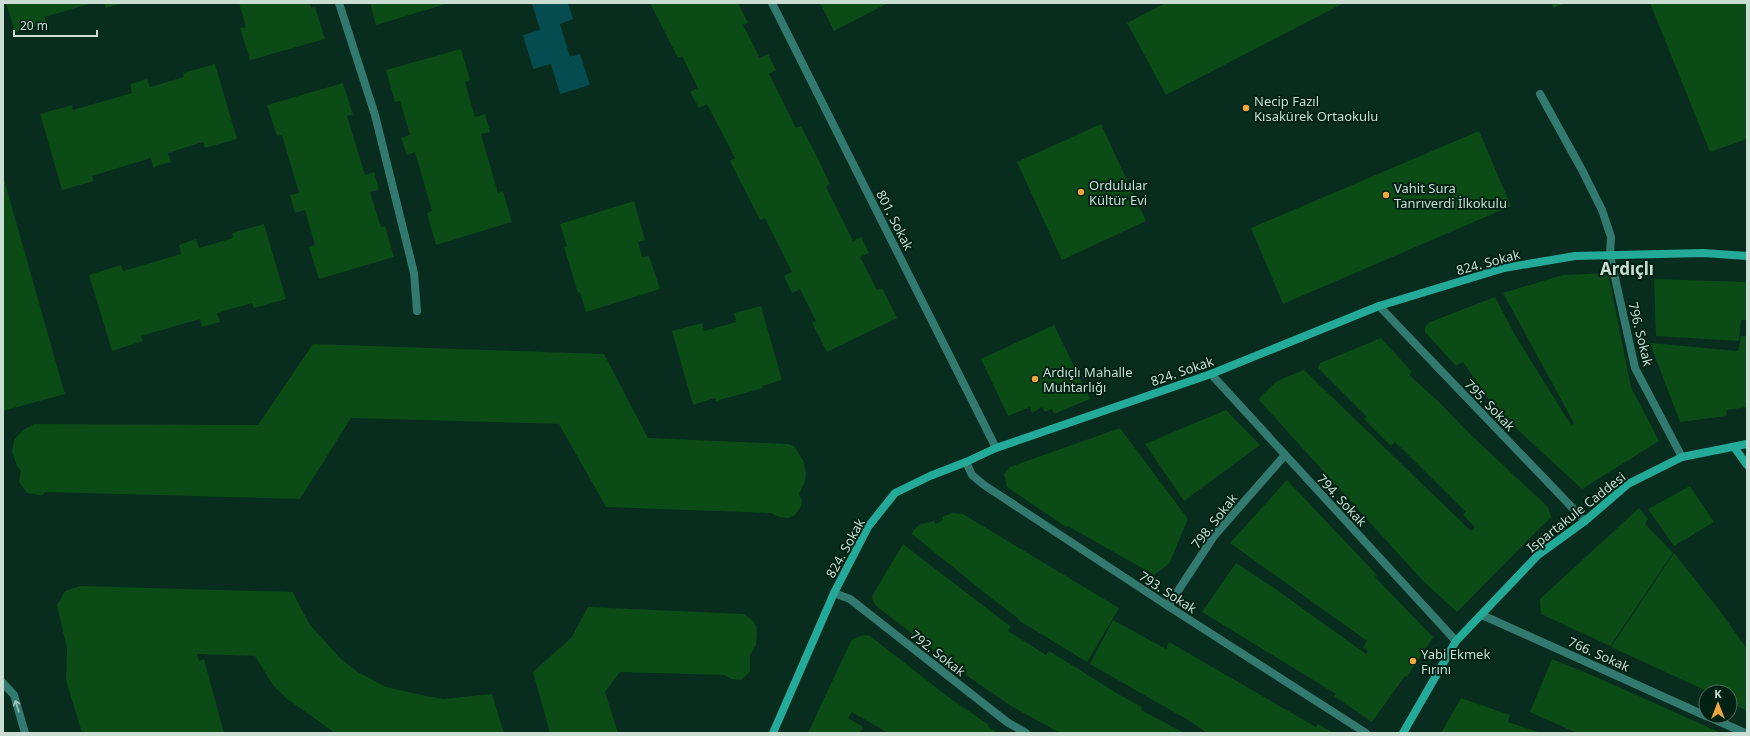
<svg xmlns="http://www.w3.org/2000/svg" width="1750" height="736" font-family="'Noto Sans',sans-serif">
	<rect width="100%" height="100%" fill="#082c1e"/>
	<!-- water -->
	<polygon fill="#044c4f" points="532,3 568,3 573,19 560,24 570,57 580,54 590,85 560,94 551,64 533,69 523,35 540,30"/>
	<!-- building -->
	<g fill="#0b4b16">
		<polygon points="6,3 92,3 45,17 46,22 15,32"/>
		<polygon points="104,3 123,3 106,8"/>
		<polygon points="239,3 310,3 311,8 315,7 325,39 250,60 240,28 246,27"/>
		<polygon points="370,3 449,3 376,25"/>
		<polygon points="650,3 738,3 748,23 743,25 760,58 768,54 776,70 769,74 796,128 801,126 816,155 830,184 826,187 853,241 861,237 869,253 860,257 877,290 882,288 897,318 827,352 812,323 816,321 800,289 792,293 784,276 792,272 765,218 760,220 730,161 735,158 707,104 699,108 690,92 698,88 682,56 678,58"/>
		<polygon points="820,3 888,3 834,31"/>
		<polygon points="1165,3 1344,3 1166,95 1127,23"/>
		<polygon points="1551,3 1565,3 1553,8"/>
		<polygon points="1650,3 1747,3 1747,139 1710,152"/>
		<polygon points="461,49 470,80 465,82 475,117 485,114 490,132 481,134 498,193 503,191 512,222 436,245 427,213 432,211 415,152 407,155 401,138 410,135 400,101 395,102 386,70"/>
		<polygon points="215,64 237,139 205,148 203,142 168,153 171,162 153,167 151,158 92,176 94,181 62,190 40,114 72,105 73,110 132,93 130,84 147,79 150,87 184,77 183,73"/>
		<polygon points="343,83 353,115 347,116 365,175 374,172 379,190 370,192 381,227 385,226 394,257 319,279 309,247 315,245 305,210 295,213 290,195 299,193 282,135 277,136 267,105"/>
		<polygon points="1101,124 1146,221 1062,260 1017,162"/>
		<polygon points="1479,131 1511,206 1283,304 1251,228"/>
		<polygon points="3,176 65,394 3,411"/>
		<polygon points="634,201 645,240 638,242 642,257 649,256 660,289 586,312 580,292 578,293 564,247 567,246 560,224"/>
		<polygon points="264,224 286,299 254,308 252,303 217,313 220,322 202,327 200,319 141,336 143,341 112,351 89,275 121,265 123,271 181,254 179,245 196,239 199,248 233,238 232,233"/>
		<polygon points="1608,273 1631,387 1659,441 1582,489 1507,420 1504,421 1463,362 1456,366 1425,332 1425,327 1430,322 1495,297 1515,335 1571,425 1574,423 1503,293 1563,275"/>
		<polygon points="1654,279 1747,282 1747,320 1741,320 1739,341 1656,336"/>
		<polygon points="761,306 782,380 762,386 763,388 716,401 715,398 693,405 672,331 702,323 704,331 736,322 734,313"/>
		<polygon points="1054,325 1090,399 1054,414 1052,409 1045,412 1042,407 1032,413 1030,407 1008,416 981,359"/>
		<polygon points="1741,336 1747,336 1747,407 1727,410 1726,416 1680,422 1650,343 1738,351"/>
		<polygon points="1381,338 1412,372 1409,375 1438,401 1472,436 1548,507 1551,517 1457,612 1423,581 1258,399 1277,381 1304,370 1471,531 1475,527 1463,515 1466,512 1395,442 1391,446 1364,419 1367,417 1318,368 1320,363"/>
		<polygon points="313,344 604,354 648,438 789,444 794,446 804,462 806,474 805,482 799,494 802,500 801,507 794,516 788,518 779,517 771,513 606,507 559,424 351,418 300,499 45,492 44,494 40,495 27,493 19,482 21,471 17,466 12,452 14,440 23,430 34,424 258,425"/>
		<polygon points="1226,410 1260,445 1184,501 1145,444"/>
		<polygon points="1120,428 1188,519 1169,564 1154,575 1068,526 1066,527 1007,487 1004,474 1010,467"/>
		<polygon points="1287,480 1377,575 1375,577 1433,637 1407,677 1405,676 1372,722 1334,696 1336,694 1202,612 1236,563 1274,588 1366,654 1368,651 1363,647 1367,641 1230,543"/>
		<polygon points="1690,486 1714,522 1674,546 1648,509"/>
		<polygon points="1639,508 1648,519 1645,524 1673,553 1610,646 1541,614 1540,599"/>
		<polygon points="952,513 963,514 1119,608 1087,662 1018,620 1019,619 991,598 912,534 913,531 919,525 934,521 936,524 943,520 942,517"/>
		<polygon points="903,544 1011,627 1008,631 1046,655 1049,651 1075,667 1118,694 1142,707 1141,710 1184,733 1060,733 1011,706 969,677 876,606 873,601 872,596 875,591"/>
		<polygon points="1674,553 1720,611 1747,649 1747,711 1730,702 1730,692 1709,692 1611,647"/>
		<polygon points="80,586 293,592 300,607 311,626 341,659 358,672 386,687 426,696 444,699 492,694 504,733 335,733 286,698 273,685 255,656 197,654 199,661 204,659 224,733 82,733 66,680 67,648 57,605 65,591"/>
		<polygon points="588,607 744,614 753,621 756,626 757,632 756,645 750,655 750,672 741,680 731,679 724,675 620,672 605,692 618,733 550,733 533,672 571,638"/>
		<polygon points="1113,620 1166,649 1169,642 1316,727 1318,724 1333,733 1207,733 1188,720 1090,664"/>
		<polygon points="864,635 870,636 951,699 989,725 987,726 998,733 888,733 852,712 848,718 863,727 860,733 808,733 851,641 857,637"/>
		<polygon points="1552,659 1594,676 1721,733 1578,733 1570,730 1530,712"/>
		<polygon points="1461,698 1510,715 1508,722 1541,733 1441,733"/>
	</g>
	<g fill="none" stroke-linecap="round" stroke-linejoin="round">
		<!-- lane -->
		<g stroke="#327a6f" stroke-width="8">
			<polyline points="339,3 375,115 414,273 417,311"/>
			<polyline points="1540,94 1582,170 1602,210 1611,237 1610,255"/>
			<polyline points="3,683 14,695 25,733"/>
		</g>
		<!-- street -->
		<g stroke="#327a6f" stroke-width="8">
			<polyline points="772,3 996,448"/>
			<polyline points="1610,255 1635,368 1682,457"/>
			<polyline points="1379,306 1585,521"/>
			<polyline points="1211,374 1456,641"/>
			<polyline points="966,462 972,475 984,485 1168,606 1366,733"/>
			<polyline points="834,593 850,599 1007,722 1026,733"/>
			<polyline points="1168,606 1214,536 1285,455"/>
			<polyline points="1482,615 1706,716"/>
			<polyline points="1707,716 1745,733"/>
		</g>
		<!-- secondary -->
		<g stroke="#24aa99" stroke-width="8">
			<polyline points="1734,447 1747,465"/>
			<polyline points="773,733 834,593 868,527 895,493 930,476 966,462 996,448 1211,374 1379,306 1504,268 1575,256 1703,253 1747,256"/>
			<polyline points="1403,733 1456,641 1538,555 1585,521 1628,484 1682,457 1747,444"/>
		</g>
	</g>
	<!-- one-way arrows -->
	<defs><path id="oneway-shaft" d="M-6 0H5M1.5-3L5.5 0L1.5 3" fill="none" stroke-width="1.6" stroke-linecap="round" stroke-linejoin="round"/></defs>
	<use stroke="#a4c4ba" href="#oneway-shaft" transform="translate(17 706) rotate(-107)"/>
	<!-- markers -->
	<g fill="#efa73d" stroke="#002215" stroke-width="1.5">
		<circle cx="1246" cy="108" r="4"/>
		<circle cx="1081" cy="192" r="4"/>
		<circle cx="1386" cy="195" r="4"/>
		<circle cx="1035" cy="379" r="4"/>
		<circle cx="1413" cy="661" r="4"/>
	</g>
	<g text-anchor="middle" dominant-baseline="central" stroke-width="4" stroke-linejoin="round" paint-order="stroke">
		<!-- poi labels -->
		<g font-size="13" fill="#caddd3" stroke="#002215" text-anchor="start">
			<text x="1254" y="101">Necip Fazıl<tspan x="1254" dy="15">Kısakürek Ortaokulu</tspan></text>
			<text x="1089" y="185">Ordulular<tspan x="1089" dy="15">Kültür Evi</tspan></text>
			<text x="1394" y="188">Vahit Sura<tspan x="1394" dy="15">Tanrıverdi İlkokulu</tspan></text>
			<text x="1043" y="372">Ardıçlı Mahalle<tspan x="1043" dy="15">Muhtarlığı</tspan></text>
			<text x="1421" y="654">Yabi Ekmek<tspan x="1421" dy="15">Fırını</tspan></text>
		</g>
		<!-- street labels -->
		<g font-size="13" fill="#caddd3" stroke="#002215">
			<text transform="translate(895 220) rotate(63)">801. Sokak</text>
			<text transform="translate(1488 262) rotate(-15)">824. Sokak</text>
			<text transform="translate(1641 334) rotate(76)">796. Sokak</text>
			<text transform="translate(1182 371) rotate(-19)">824. Sokak</text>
			<text transform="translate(1490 405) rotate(46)">795. Sokak</text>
			<text transform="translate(1342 500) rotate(47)">794. Sokak</text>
			<text transform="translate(1576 512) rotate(-38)">Ispartakule Caddesi</text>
			<text transform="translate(1214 521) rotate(-52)">798. Sokak</text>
			<text transform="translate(845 548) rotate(-61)">824. Sokak</text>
			<text transform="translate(1168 592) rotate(33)">793. Sokak</text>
			<text transform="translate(938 653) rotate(38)">792. Sokak</text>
			<text transform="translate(1599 654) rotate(24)">766. Sokak</text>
		</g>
		<!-- district labels -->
		<g font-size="17" font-weight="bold" fill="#caddd3" stroke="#002215">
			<text x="1627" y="268">Ardıçlı</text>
		</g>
	</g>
	<!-- border -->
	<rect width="1750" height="736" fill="none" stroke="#caddd3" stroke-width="8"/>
	<!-- north arrow -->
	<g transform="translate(1718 704)"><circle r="19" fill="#002215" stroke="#516d61"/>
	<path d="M0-3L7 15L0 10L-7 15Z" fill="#efa73d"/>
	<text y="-6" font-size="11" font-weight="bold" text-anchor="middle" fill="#caddd3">K</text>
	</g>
	<!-- scale -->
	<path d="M14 30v6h83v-6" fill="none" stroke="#caddd3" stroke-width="2"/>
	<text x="20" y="30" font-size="12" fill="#caddd3" stroke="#002215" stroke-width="3" paint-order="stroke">20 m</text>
</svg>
